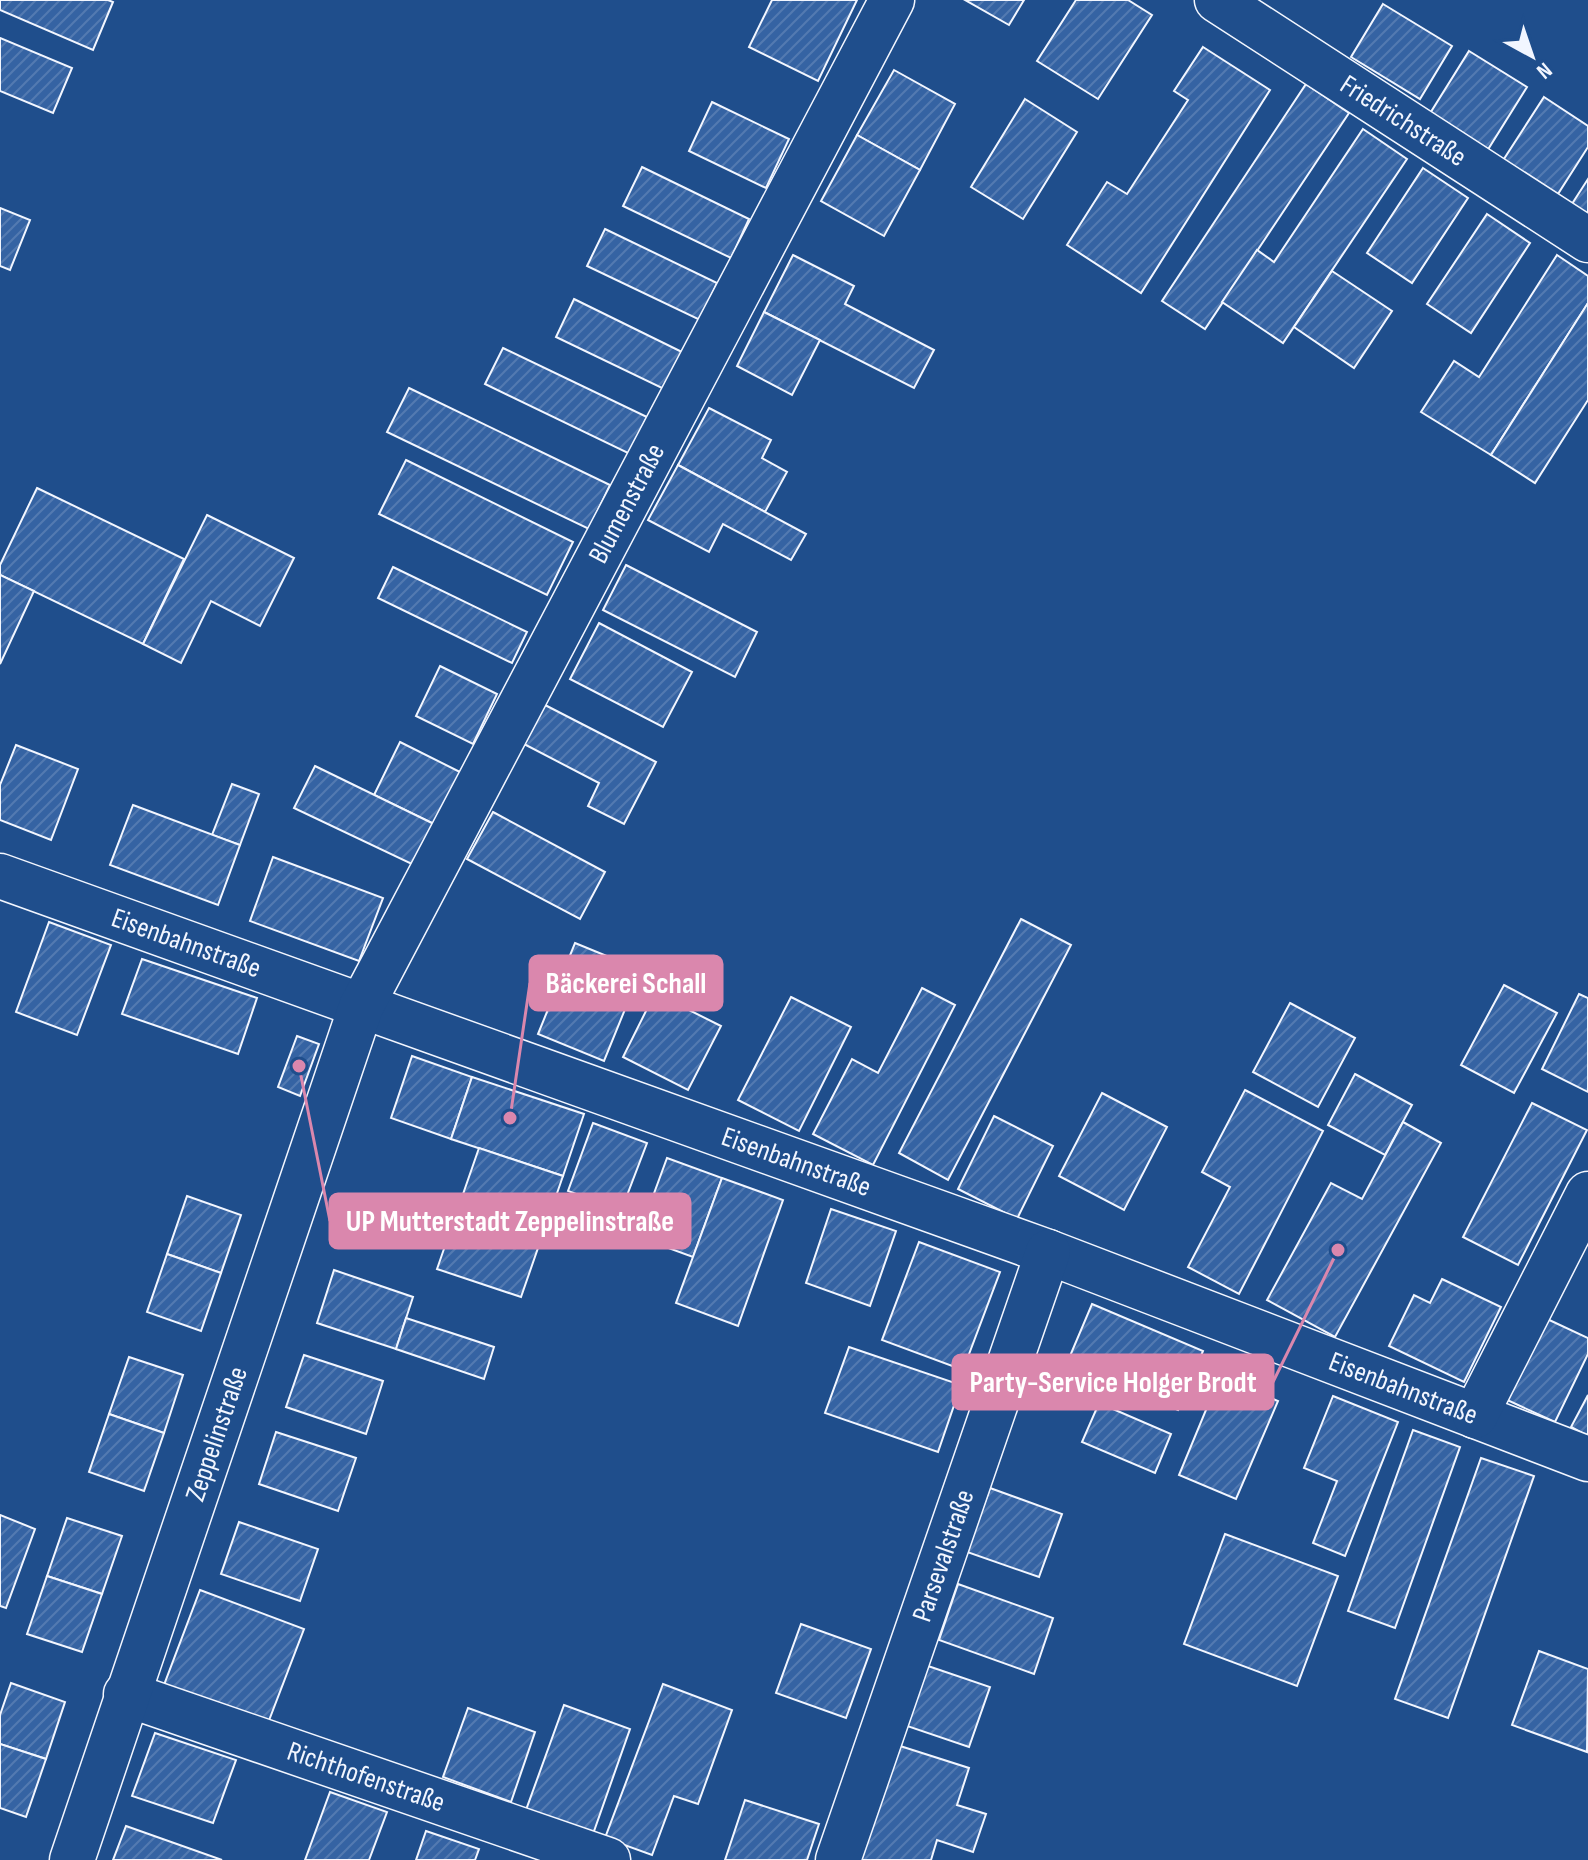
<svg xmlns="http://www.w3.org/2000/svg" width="1588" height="1860" font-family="'Sofia Sans Condensed',sans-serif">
	<defs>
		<pattern id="building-hatch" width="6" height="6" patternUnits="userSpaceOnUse" patternTransform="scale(2)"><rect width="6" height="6" fill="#3563a3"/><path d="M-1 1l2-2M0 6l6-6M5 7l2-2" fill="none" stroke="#537ab1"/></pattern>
	</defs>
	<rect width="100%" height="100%" fill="#1f4e8c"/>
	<!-- building -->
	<g fill="url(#building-hatch)" stroke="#f2f6ff" stroke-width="2">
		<polygon points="0,0 108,0 113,2 93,50 0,10"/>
		<polygon points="772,0 857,0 818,81 749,47"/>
		<polygon points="965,0 1024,0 1009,25"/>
		<polygon points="1076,0 1128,0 1152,15 1098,99 1037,61"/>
		<polygon points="1383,4 1452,46 1420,99 1351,57"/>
		<polygon points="0,38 72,68 53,113 0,91"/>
		<polygon points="1203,47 1270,90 1141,293 1067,245 1107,182 1127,194 1188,100 1174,91"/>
		<polygon points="1469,51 1527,87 1487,151 1429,115"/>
		<polygon points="894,70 955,104 920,170 857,135"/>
		<polygon points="1306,84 1349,113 1205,329 1162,301"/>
		<polygon points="1544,97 1588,126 1588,147 1556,197 1502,162"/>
		<polygon points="1025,99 1077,132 1023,219 971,187"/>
		<polygon points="712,102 789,139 766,188 689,151"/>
		<polygon points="1363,129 1407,159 1283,343 1222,302 1257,250 1274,262"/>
		<polygon points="857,135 920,170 884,236 821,201"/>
		<polygon points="642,167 749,219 731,258 623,206"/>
		<polygon points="1423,168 1468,198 1412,283 1367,253"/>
		<polygon points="1588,179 1588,218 1570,207"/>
		<polygon points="0,208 30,220 10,270 0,266"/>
		<polygon points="1487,214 1530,243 1471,333 1427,304"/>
		<polygon points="605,229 717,283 700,320 587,266"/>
		<polygon points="793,255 854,286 845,304 934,350 914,388 764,312"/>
		<polygon points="1557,255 1588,276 1588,303 1491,455 1421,412 1454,361 1479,377"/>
		<polygon points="1332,271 1392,311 1354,368 1294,327"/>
		<polygon points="574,299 682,352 664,389 556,337"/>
		<polygon points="1588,303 1588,400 1535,483 1491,455"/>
		<polygon points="764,312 820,340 792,395 737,366"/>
		<polygon points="503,348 647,417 630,454 485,384"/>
		<polygon points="409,388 610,485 589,529 387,432"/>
		<polygon points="709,408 771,440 762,458 787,472 765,512 678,465"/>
		<polygon points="406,460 573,542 547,595 379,514"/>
		<polygon points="678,465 806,534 791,560 723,524 709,552 648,520"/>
		<polygon points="37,488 184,559 143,644 0,575 0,565"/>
		<polygon points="207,515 294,558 260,626 211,601 181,663 143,644"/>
		<polygon points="626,565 757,632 735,677 603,610"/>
		<polygon points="393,567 527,632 512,663 378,598"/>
		<polygon points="0,575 34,591 0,664"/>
		<polygon points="599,623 692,672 663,727 570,679"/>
		<polygon points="440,666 497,694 473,744 416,716"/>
		<polygon points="545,705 656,762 624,824 588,806 599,783 524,744"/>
		<polygon points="400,742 462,773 436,825 374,795"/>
		<polygon points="16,745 78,769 51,840 0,820 0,785"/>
		<polygon points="315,766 436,825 416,866 294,808"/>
		<polygon points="232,784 259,794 240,845 212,835"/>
		<polygon points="133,805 240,845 218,905 110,865"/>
		<polygon points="493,812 605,872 580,919 467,859"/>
		<polygon points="273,857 383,898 359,961 250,921"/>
		<polygon points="1021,919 1071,945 948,1180 899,1153"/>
		<polygon points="49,922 111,945 77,1035 16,1012"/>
		<polygon points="575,943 641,970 604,1061 538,1034"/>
		<polygon points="142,959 257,998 238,1054 122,1014"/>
		<polygon points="1504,985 1557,1013 1514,1093 1461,1065"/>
		<polygon points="922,988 955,1005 873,1165 813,1134 852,1059 878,1073"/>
		<polygon points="655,993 721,1026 688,1090 623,1057"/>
		<polygon points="1579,994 1588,998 1588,1092 1542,1069"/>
		<polygon points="791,997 851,1027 799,1131 738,1100"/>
		<polygon points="1290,1003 1355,1038 1318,1107 1253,1072"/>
		<polygon points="297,1036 319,1044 300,1096 278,1087"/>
		<polygon points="412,1056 472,1077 451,1139 391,1118"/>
		<polygon points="1355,1074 1412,1105 1385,1155 1328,1125"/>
		<polygon points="472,1077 584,1114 563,1176 451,1139"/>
		<polygon points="1245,1090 1323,1131 1239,1294 1188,1267 1230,1187 1202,1172"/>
		<polygon points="1102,1093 1167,1127 1124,1210 1059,1176"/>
		<polygon points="1532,1103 1587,1130 1518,1265 1463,1237"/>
		<polygon points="994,1116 1053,1146 1017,1219 958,1189"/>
		<polygon points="1403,1122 1441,1143 1335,1337 1267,1300 1331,1183 1362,1199"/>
		<polygon points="593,1123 647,1143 621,1211 568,1191"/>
		<polygon points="479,1148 563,1176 521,1297 437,1269"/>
		<polygon points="667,1158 722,1178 693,1257 638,1237"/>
		<polygon points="722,1178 783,1200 738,1326 676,1303"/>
		<polygon points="187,1196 241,1215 221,1273 167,1254"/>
		<polygon points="831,1209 896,1231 870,1306 806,1283"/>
		<polygon points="919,1242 1000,1272 963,1370 882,1340"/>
		<polygon points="167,1254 221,1273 201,1331 147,1312"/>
		<polygon points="334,1270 413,1297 396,1349 317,1323"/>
		<polygon points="1442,1279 1501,1307 1464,1382 1389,1346 1414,1295 1430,1303"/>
		<polygon points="1092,1304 1203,1351 1178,1410 1067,1363"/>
		<polygon points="406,1318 494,1347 484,1379 396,1349"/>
		<polygon points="1545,1318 1588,1338 1588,1354 1555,1422 1505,1399"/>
		<polygon points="849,1347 961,1385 938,1452 825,1413"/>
		<polygon points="304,1355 383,1381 366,1434 286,1407"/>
		<polygon points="129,1357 183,1375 164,1433 109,1414"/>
		<polygon points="1220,1376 1278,1401 1236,1499 1179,1475"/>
		<polygon points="1588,1395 1588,1436 1571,1427"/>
		<polygon points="1333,1396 1398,1422 1345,1556 1313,1543 1337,1481 1304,1468"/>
		<polygon points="1099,1403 1171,1434 1155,1473 1082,1442"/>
		<polygon points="109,1414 164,1433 144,1491 89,1472"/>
		<polygon points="1413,1430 1460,1447 1395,1628 1348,1611"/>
		<polygon points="276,1432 356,1458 338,1511 259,1484"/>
		<polygon points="1481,1458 1534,1476 1448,1718 1395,1699"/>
		<polygon points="990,1488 1062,1514 1039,1577 967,1552"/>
		<polygon points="0,1515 35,1529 6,1608 0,1606"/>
		<polygon points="67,1518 122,1536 102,1594 47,1576"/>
		<polygon points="239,1522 318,1549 300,1601 221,1574"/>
		<polygon points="1225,1534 1338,1576 1297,1686 1184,1644"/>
		<polygon points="47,1576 102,1594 82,1652 27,1634"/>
		<polygon points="958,1584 1053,1618 1034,1674 939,1640"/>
		<polygon points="200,1590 304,1629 268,1723 164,1685"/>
		<polygon points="801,1624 871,1649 846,1718 776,1693"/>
		<polygon points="1539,1651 1588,1669 1587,1752 1512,1725"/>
		<polygon points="928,1666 990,1687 969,1747 907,1726"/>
		<polygon points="11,1683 65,1702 46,1759 0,1744 0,1715"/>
		<polygon points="663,1684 732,1710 698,1804 674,1796 652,1855 605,1838"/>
		<polygon points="564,1705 630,1729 593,1834 526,1810"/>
		<polygon points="468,1708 535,1732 511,1802 443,1777"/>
		<polygon points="155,1733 236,1760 213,1823 132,1796"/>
		<polygon points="0,1744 46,1759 26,1817 0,1808"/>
		<polygon points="897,1745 969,1768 957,1805 986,1814 973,1852 937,1840 931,1860 858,1860"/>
		<polygon points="330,1792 387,1812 369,1860 305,1860"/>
		<polygon points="745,1800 819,1824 807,1860 725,1860"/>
		<polygon points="126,1826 222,1860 113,1860"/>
		<polygon points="426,1831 479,1849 475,1860 416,1860"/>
	</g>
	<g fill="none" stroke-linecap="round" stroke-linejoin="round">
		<!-- minor casing -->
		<g stroke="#f2f6ff" stroke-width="47">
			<g id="minor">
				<path id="s1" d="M1217,0L1588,240"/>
				<path id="s2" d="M0,876L1048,1252L1588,1459"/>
				<polyline points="1475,1416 1588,1194"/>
				<path id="s3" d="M126,1694L608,1860"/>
				<path id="s4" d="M72,1860L361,1007L892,0"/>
				<path id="s5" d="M838,1860L1048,1252"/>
			</g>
		</g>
		<!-- minor -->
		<use href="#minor" stroke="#1f4e8c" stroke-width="44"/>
	</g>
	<g text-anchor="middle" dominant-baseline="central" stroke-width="6" stroke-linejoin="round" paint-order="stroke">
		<!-- street labels -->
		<g font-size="28" fill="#f2f6ff" stroke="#1f4e8c">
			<text stroke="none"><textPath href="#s1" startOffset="222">Friedrichstraße</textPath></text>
			<text stroke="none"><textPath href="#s4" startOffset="1470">Blumenstraße</textPath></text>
			<text stroke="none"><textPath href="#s2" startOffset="198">Eisenbahnstraße</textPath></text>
			<text stroke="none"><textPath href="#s2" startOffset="846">Eisenbahnstraße</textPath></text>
			<text stroke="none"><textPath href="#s2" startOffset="1494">Eisenbahnstraße</textPath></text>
			<text stroke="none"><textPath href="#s4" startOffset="450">Zeppelinstraße</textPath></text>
			<text stroke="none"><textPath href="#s5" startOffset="322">Parsevalstraße</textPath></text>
			<text stroke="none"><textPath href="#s3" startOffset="254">Richthofenstraße</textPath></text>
		</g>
	</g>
	<!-- callouts -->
	<path fill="none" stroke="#da87ad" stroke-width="3" d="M510 1118L530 983M299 1066L330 1221M1338 1250L1273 1382"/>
	<g fill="#da87ad" stroke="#1f4e8c" stroke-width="3">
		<circle cx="510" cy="1118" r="8"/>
		<circle cx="299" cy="1066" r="8"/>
		<circle cx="1338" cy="1250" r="8"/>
	</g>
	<g fill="#da87ad" stroke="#da87ad" stroke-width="3">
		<rect x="530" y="956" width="192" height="54" rx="8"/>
		<rect x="330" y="1194" width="360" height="54" rx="8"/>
		<rect x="953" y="1355" width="320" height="54" rx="8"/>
	</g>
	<g font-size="30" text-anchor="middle" font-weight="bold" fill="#fff">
		<text x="626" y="993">Bäckerei Schall</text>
		<text x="510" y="1231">UP Mutterstadt Zeppelinstraße</text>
		<text x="1113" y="1392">Party-Service Holger Brodt</text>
	</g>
	<!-- north arrow -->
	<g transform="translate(1532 56) rotate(140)" stroke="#1f4e8c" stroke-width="6" paint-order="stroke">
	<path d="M0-6L14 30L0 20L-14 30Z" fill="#f2f6ff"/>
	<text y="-12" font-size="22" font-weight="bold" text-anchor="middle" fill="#f2f6ff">N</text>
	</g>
</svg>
